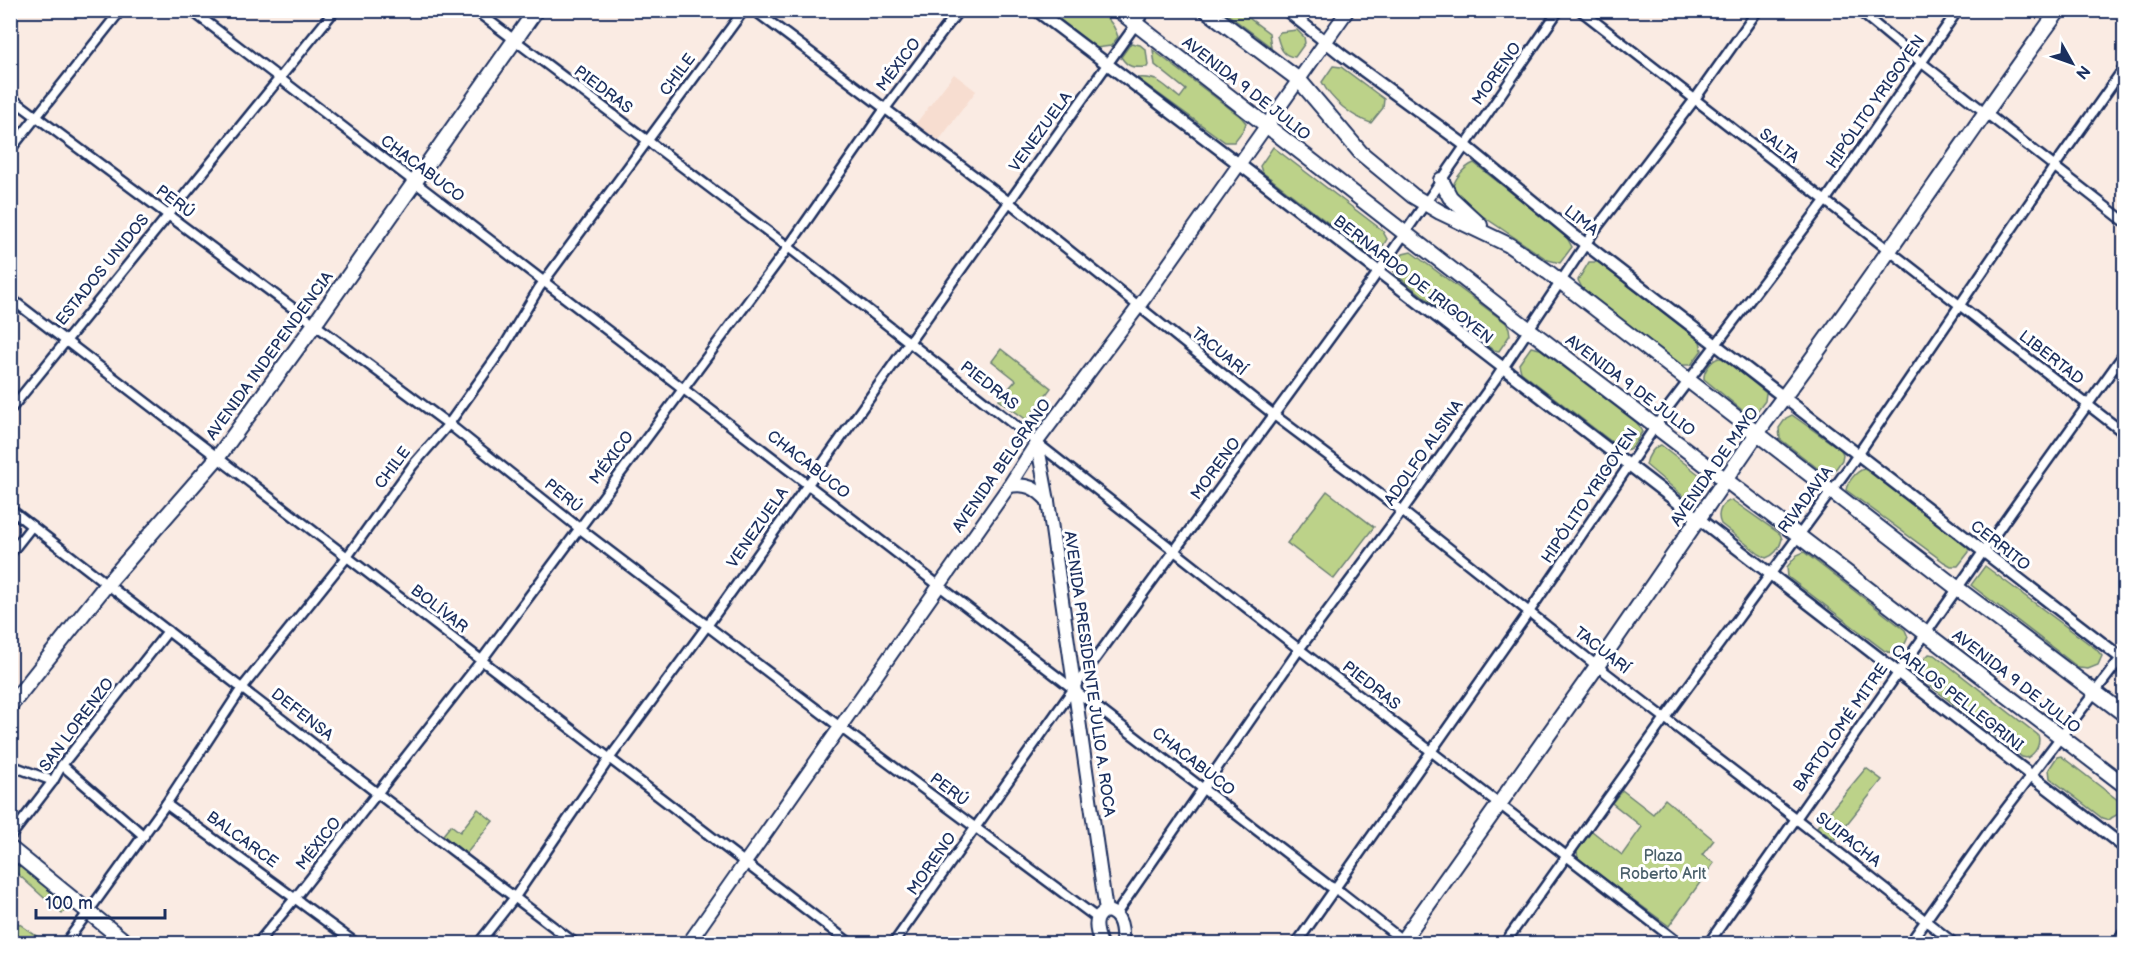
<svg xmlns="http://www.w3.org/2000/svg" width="2135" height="954" font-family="'Balsamiq Sans',sans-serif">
	<rect width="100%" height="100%" fill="#faebe3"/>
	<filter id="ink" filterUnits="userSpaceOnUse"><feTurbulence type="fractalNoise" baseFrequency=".0167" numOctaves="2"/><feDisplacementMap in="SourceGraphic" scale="12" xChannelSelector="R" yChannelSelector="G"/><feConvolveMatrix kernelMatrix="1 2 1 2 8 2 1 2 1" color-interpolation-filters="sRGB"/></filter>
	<g filter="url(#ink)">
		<!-- built -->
		<polygon fill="#f7ddd0" points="954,74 976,91 937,143 914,126"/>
		<!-- green -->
		<g fill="#bcd289" stroke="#6c8074" stroke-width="1.5">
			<path d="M1049,11C1079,10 1107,2 1118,37L1111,46L1096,48Z"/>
			<polygon points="1223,11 1241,11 1241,12 1269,33 1271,47"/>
			<path d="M1297,30L1304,37L1305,43L1295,57C1282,56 1280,47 1277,36L1280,32Z"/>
			<path d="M1131,43L1140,45L1146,50L1148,65L1147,67C1134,68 1128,68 1121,57Z"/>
			<path d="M1153,50L1241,117L1246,123L1244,129L1234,142H1225L1137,78C1159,76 1163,85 1180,98L1186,90L1155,65Z"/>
			<path d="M1333,66L1341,67L1384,99L1383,108L1371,123C1352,117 1331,100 1322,82Z"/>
			<polygon points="1273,147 1382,230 1387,239 1379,253 1367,253 1262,172 1260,166"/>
			<path d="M1474,163L1566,236L1572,247L1560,263L1548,260L1463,203L1452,190C1454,179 1464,167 1474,163Z"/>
			<polygon points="1411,252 1506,323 1509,328 1510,335 1499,351 1493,350 1395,274 1393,267 1403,254"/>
			<polygon points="1589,262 1598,262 1700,341 1702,350 1691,365 1680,365 1671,358 1582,288 1578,280"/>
			<path d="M1531,347L1540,349L1637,423L1642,432C1637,440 1632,453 1621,449L1521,372L1519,364Z"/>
			<polygon points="1001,349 1051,388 1027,420 999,400 1016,380 992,361"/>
			<path d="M1719,358H1724L1766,393L1765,401L1756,413L1748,415L1704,379C1703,372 1711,360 1719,358Z"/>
			<polygon points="1792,415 1841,450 1843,454 1842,460 1833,473 1826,474 1821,471 1780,439 1779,428 1786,418"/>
			<path d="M1661,445L1705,479V487L1694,501L1690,502L1646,465C1647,457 1653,447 1661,445Z"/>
			<path d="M1864,469L1868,471L1968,547L1969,552L1958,566H1951L1944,562L1846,490C1847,483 1856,471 1864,469Z"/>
			<polygon points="1327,491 1374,527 1334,579 1287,543"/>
			<path d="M1732,500L1780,534L1782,539C1780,547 1775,555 1766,558L1759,554L1721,524C1716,514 1721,503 1732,500Z"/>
			<path d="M1804,552L1905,630L1908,637C1904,648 1897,656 1885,651L1788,577L1787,567L1797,555Z"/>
			<polygon points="1985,566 2096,649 2102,656 2098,665 2088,669 2079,668 1971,585"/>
			<path d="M1929,654L1935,655L2038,735C2041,744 2036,753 2027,758L2022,757L1916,675L1918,665Z"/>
			<path d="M2061,756L2124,805C2125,815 2114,814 2109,820L2102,818L2050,778L2049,769L2057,757Z"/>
			<polygon points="1866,768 1882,780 1834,840 1817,827"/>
			<polygon points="1622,790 1653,814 1665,799 1714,840 1702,855 1714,863 1669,926 1578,859 1577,851 1592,831 1622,855 1642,827 1612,803"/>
			<polygon points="478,809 493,821 466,854 443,835 451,825 460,832"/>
			<polygon points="11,857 69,905 62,914 11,868"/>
			<polygon points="11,918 45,942 44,943 22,943 11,935"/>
		</g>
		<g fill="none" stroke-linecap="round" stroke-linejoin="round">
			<!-- minor casing -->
			<g stroke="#1b2f5e" stroke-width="13">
				<g id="minor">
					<polyline points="191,10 1328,885 1342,893 1406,943"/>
					<polyline points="475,10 787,246 1299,649 1680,944"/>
					<polyline points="754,10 1009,202 1274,415 1402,511 1597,666 1795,818 1955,944"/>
					<polyline points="1580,10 2124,433"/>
					<polyline points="1858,10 1922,63 2124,221"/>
					<polyline points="10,97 455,429 579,528 840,727 1097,918"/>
					<polyline points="10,150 121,10"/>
					<polyline points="10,298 851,944"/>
					<polyline points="10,410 335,10"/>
					<polyline points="10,509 377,793 576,944"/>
					<polyline points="10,554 32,526"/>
					<polyline points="10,765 53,781"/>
					<polyline points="62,765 144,836"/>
					<polyline points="166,804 357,944"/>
					<polyline points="10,837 53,781 62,765 168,631"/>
					<polyline points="1116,914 1303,644 1402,511 1495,380 1595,230 1695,99 1758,10"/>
					<polyline points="65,944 166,804 242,688 347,557 413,465 448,425 503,348 539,288 744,10"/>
					<polyline points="257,944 296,897 481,661 782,256 884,110 959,10"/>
					<polyline points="478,944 515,897 609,759 707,626 1146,10"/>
					<polyline points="893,944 1074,688 1371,282 1559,10"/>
					<polyline points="1296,944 1529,612 1670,405 1825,201 1958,10"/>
					<polyline points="1504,944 1665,718 1852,463 2054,167 2124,68"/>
					<polyline points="1708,944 2011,512 2124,354"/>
					<polyline points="1909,944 1989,831 2124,654"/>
					<polyline points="2116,944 2124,932"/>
				</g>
			</g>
			<!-- tertiary casing -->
			<g stroke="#1b2f5e" stroke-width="15">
				<g id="tertiary">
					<polyline points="1036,10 1256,177 2124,847"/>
					<polyline points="1286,10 1342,55 1466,146 1575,236 2124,660"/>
				</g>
			</g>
			<!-- secondary casing -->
			<g stroke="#1b2f5e" stroke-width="16">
				<g id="secondary">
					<polyline points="1037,442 1048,501 1106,911"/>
					<path d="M1009,486C1027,483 1036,488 1048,501"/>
					<polyline points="688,944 1009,486 1037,442 1144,299 1348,10"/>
					<path d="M1101,944C1096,931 1092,917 1106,911C1122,913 1123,930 1122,944"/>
				</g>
			</g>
			<!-- primary casing -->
			<g stroke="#1b2f5e" stroke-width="18">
				<g id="primary">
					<polyline points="10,706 107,584 218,457 314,325 536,10"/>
					<polyline points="10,848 128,944"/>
					<path d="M1400,944L1597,666L1765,422C1867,288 1959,146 2059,10"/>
				</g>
			</g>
			<!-- trunk casing -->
			<g stroke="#1b2f5e" stroke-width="18">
				<g id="trunk">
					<polyline points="1118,10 1514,318 2124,785"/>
					<polyline points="1206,10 1299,80 1361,153 1413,196 1440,212 1509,245 1548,272 1957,588 2124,714"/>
					<polyline points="1441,180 1450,197 1480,225"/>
				</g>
			</g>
			<!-- minor -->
			<use href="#minor" stroke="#fff" stroke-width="8"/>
			<!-- tertiary -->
			<use href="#tertiary" stroke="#fff" stroke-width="10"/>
			<!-- secondary -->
			<use href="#secondary" stroke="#fff" stroke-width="12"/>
			<!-- primary -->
			<use href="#primary" stroke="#fff" stroke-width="14"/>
			<!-- trunk -->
			<use href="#trunk" stroke="#fff" stroke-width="14"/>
		</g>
	</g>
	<g text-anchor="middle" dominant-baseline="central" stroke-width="6" stroke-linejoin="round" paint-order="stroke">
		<!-- street labels -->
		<g font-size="16" fill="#1b2f5e" stroke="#fff">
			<text transform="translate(899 65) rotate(-53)">MÉXICO</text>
			<text transform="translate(1497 74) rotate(-55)">MORENO</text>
			<text transform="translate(678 75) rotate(-53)">CHILE</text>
			<text transform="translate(1246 89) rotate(38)">AVENIDA 9 DE JULIO</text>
			<text transform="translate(603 90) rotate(37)">PIEDRAS</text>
			<text transform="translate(1876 102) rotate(-55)">HIPÓLITO YRIGOYEN</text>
			<text transform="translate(1041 132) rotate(-54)">VENEZUELA</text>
			<text transform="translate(1779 146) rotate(38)">SALTA</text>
			<text transform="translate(422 169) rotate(37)">CHACABUCO</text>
			<text transform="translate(175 202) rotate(37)">PERÚ</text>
			<text transform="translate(1581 221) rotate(38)">LIMA</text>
			<text transform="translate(103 270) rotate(-51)">ESTADOS UNIDOS</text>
			<text transform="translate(1413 280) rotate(38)">BERNARDO DE IRIGOYEN</text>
			<text transform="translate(1219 352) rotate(39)">TACUARÍ</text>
			<text transform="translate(270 356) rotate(-54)">AVENIDA INDEPENDENCIA</text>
			<text transform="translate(2051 358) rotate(38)">LIBERTAD</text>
			<text transform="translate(989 386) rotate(38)">PIEDRAS</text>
			<text transform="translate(1630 386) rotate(37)">AVENIDA 9 DE JULIO</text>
			<text transform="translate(1424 453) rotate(-55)">ADOLFO ALSINA</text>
			<text transform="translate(612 458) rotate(-53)">MÉXICO</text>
			<text transform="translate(808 465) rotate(38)">CHACABUCO</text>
			<text transform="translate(1002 466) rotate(-55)">AVENIDA BELGRANO</text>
			<text transform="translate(1715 467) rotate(-55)">AVENIDA DE MAYO</text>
			<text transform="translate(393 468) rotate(-53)">CHILE</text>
			<text transform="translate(1216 469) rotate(-54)">MORENO</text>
			<text transform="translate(563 496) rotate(39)">PERÚ</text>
			<text transform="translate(1590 496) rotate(-56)">HIPÓLITO YRIGOYEN</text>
			<text transform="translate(1806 500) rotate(-53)">RIVADAVIA</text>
			<text transform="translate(758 528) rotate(-55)">VENEZUELA</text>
			<text transform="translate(2000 546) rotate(38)">CERRITO</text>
			<text transform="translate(439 609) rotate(38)">BOLÍVAR</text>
			<text transform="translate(1602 651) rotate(38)">TACUARÍ</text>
			<text transform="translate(1089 674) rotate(82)">AVENIDA PRESIDENTE JULIO A. ROCA</text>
			<text transform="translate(2016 682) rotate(38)">AVENIDA 9 DE JULIO</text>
			<text transform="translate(1371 686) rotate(38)">PIEDRAS</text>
			<text transform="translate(1957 698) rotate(38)">CARLOS PELLEGRINI</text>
			<text transform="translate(302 715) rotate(38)">DEFENSA</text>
			<text transform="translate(77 725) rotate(-53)">SAN LORENZO</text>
			<text transform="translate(1841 728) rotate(-55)">BARTOLOMÉ MITRE</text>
			<text transform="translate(1193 762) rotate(38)">CHACABUCO</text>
			<text transform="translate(949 790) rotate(37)">PERÚ</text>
			<text transform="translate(242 840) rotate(36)">BALCARCE</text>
			<text transform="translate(1848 840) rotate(38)">SUIPACHA</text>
			<text transform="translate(319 844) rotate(-52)">MÉXICO</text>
			<text transform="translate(932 864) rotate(-55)">MORENO</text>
		</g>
		<!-- park labels -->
		<g font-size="16" fill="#4b606b" stroke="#fff">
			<text x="1663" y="856">Plaza<tspan x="1663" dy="18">Roberto Arlt</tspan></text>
		</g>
	</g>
	<!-- margin -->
	<rect width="2135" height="954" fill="none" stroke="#fff" stroke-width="36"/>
	<rect x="18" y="18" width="2099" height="918" fill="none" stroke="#1b2f5e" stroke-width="2" filter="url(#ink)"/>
	<!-- north arrow -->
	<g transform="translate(2072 63) rotate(130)" stroke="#ffffff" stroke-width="4.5" paint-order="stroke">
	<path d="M0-4.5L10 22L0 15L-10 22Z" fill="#1b2f5e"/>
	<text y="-9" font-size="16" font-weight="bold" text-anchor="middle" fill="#1b2f5e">N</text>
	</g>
	<!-- scale -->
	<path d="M36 909v9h129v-9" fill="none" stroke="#1b2f5e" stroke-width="3"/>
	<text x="45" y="909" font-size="18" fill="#1b2f5e" stroke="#ffffff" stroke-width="4.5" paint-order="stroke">100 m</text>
</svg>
